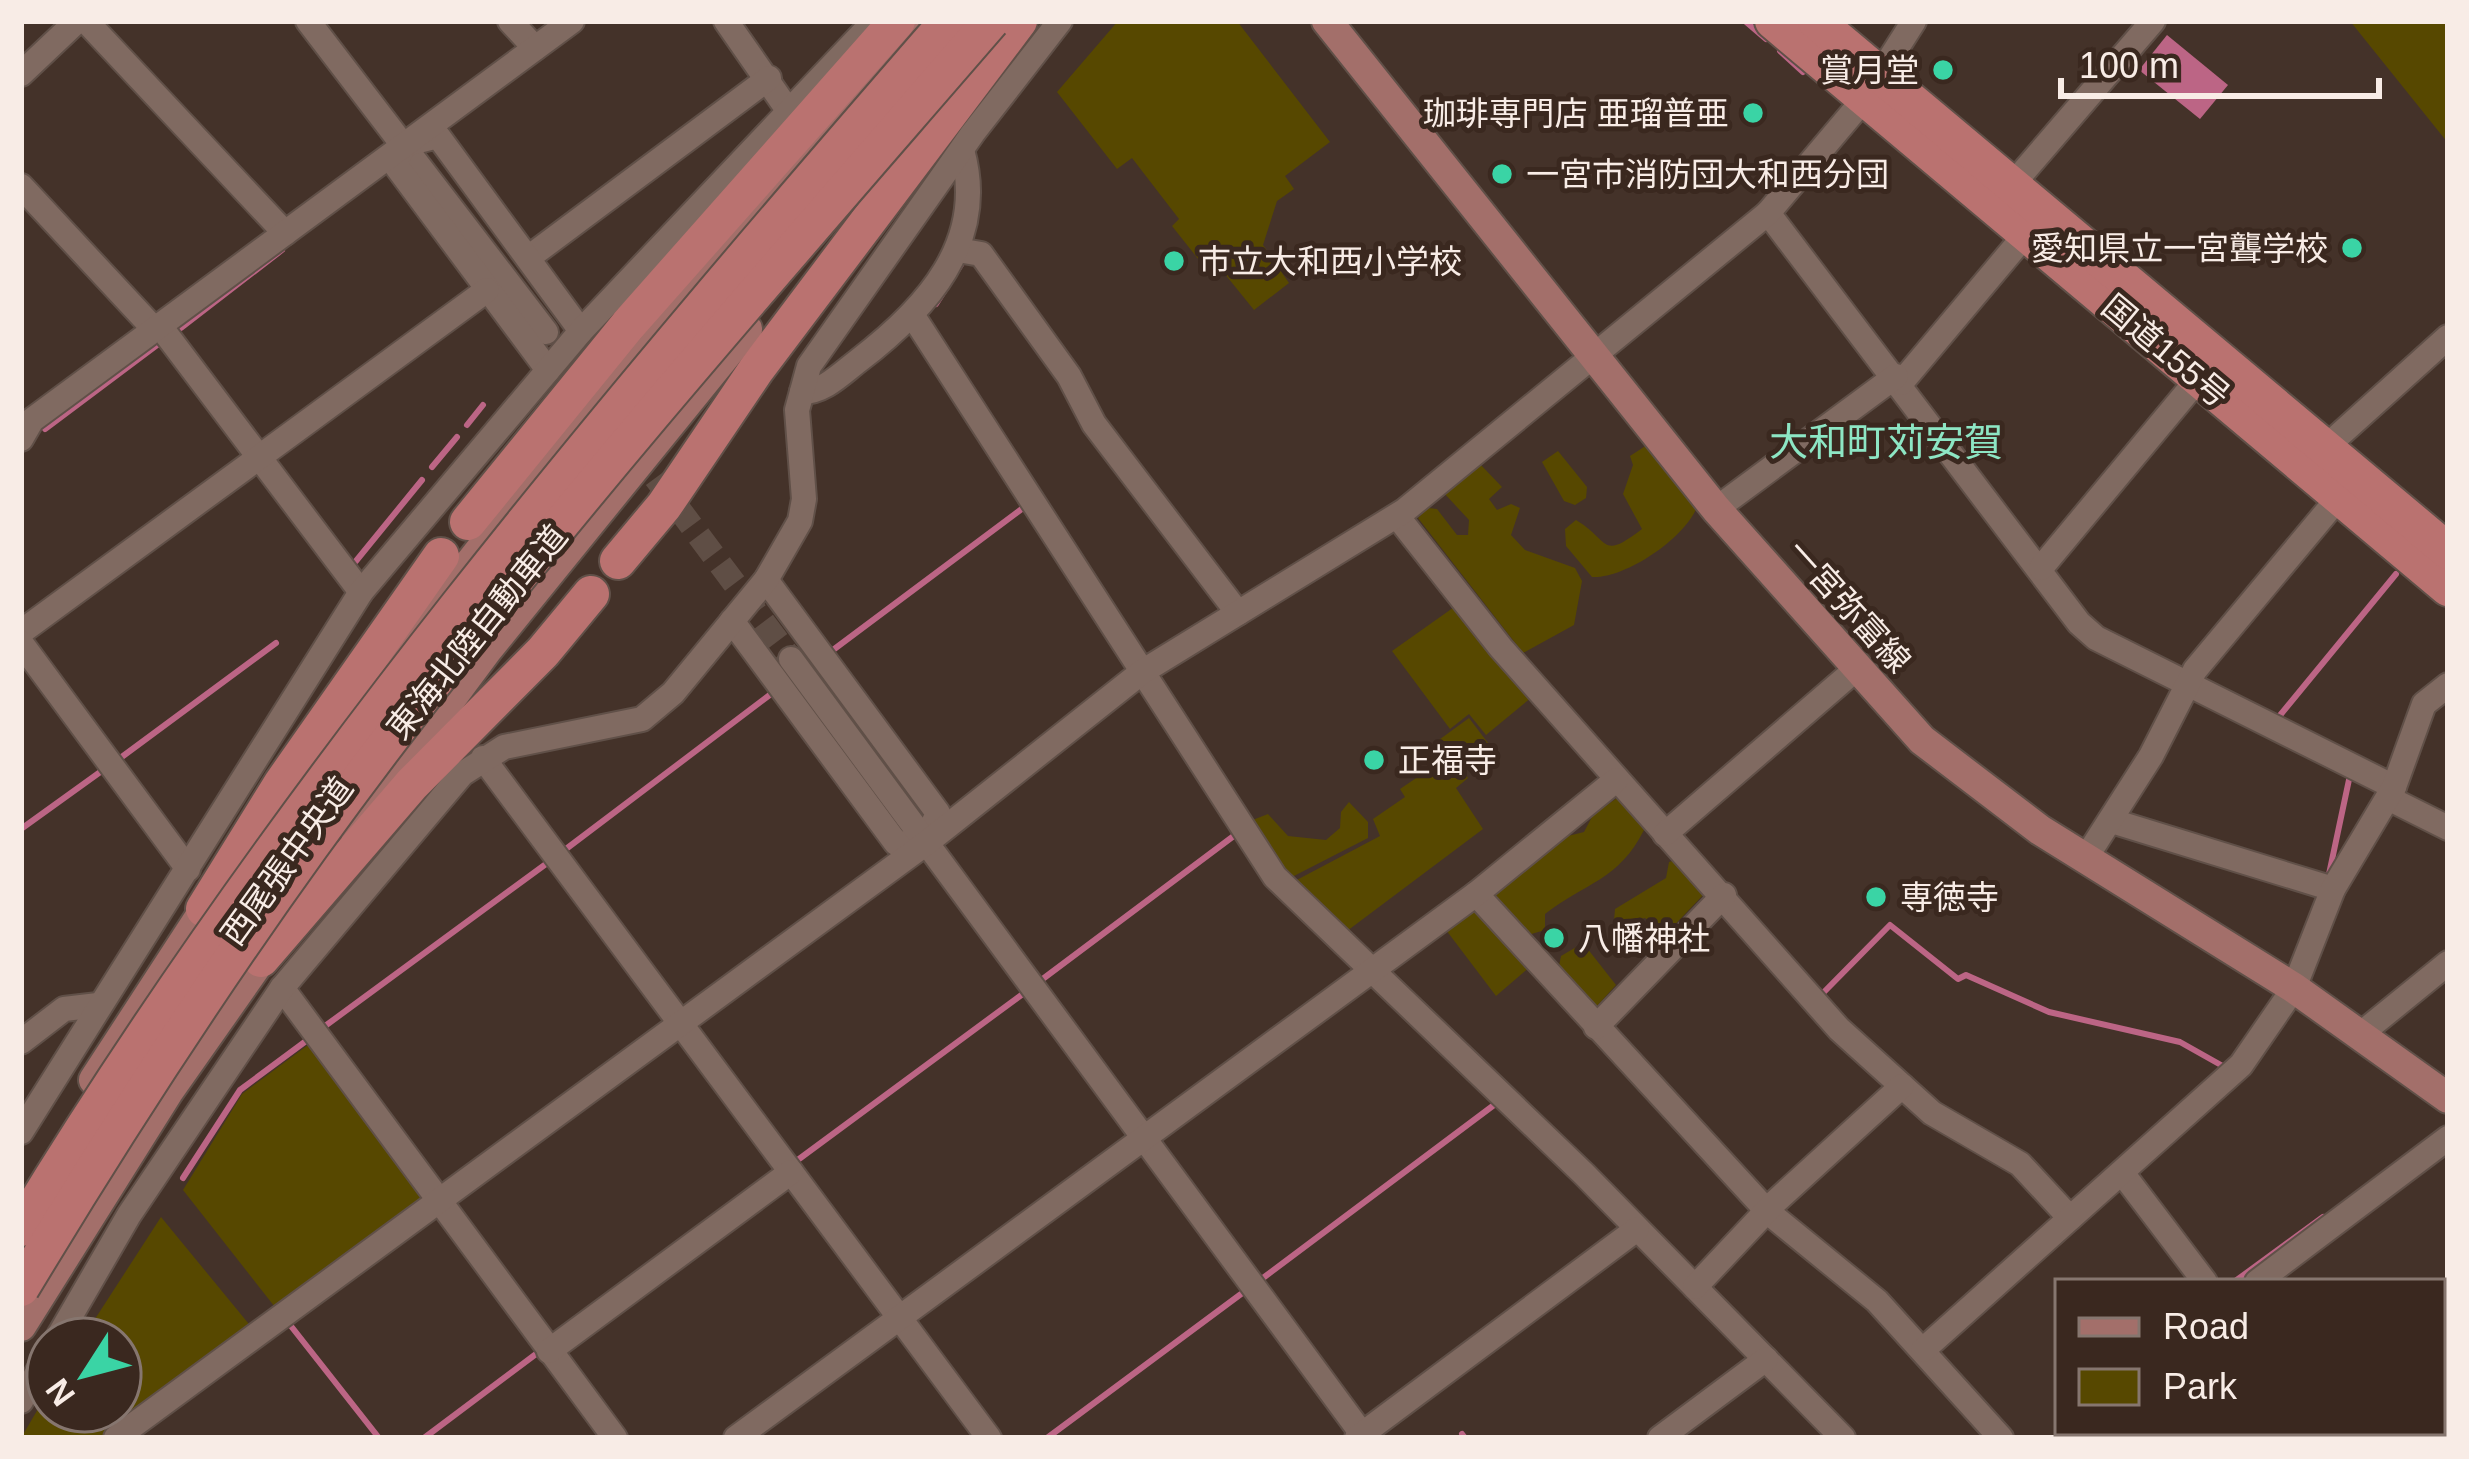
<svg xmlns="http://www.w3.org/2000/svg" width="2469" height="1459" font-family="Helvetica,'Noto Sans JP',sans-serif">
	<rect width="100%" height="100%" fill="#443229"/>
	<!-- green -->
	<g fill="#574800">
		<polygon points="1118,21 1237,21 1330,142 1285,176 1294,189 1277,201 1263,245 1289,283 1254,310 1224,273 1214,279 1172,226 1179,219 1132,158 1117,169 1057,92"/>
		<polygon points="2350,21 2448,21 2448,143"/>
		<path d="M1647,445L1698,504C1688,537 1625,579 1592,577L1566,546L1565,529L1576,520C1611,541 1600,561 1642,529L1623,494L1633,465L1630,456Z"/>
		<polygon points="1558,451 1587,487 1586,498 1575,505 1564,501 1542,462"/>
		<polygon points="1479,463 1502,487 1489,499 1497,510 1511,504 1520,508 1511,535 1525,550 1575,568 1582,581 1574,625 1523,653 1418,518 1428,508 1437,509 1457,535 1468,535 1469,520 1443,492"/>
		<polygon points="1457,605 1532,697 1486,735 1469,714 1450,729 1392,651"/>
		<polygon points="1469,718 1488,743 1460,767 1468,778 1456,788 1483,829 1343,934 1291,883 1380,836 1373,819 1405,797 1400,789 1431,768 1421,753"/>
		<path d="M1617,798L1644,830C1619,880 1585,883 1545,914V930L1528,935L1494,894L1564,837L1584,832L1593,815Z"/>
		<polygon points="1349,802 1368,822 1368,838 1292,877 1282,872 1250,821 1268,814 1288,836 1326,840 1340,828 1341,812"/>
		<polygon points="1676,860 1705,893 1666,934 1645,918 1624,924 1614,921 1615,909 1666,878 1669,862"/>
		<polygon points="1475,909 1532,965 1496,996 1446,930"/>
		<polygon points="1583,943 1616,985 1596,1007 1558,971 1561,956"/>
		<polygon points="312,1042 424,1199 278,1311 183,1190 242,1094"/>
		<polygon points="161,1217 253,1329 105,1438 21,1438 48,1392 48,1411 120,1411 120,1339 82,1339"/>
	</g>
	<!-- water -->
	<polygon fill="#bc6585" points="2167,35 2228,85 2200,119 2139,70"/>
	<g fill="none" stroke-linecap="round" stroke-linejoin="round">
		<!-- stream -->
		<g stroke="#bc6585" stroke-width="6">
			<polyline points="1745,21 1766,39"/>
			<polyline points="1780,51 1803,72"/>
			<polyline points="936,304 964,260"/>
			<polyline points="181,328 282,250"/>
			<polyline points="467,425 483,405"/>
			<polyline points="45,429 161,342"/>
			<polyline points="432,467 457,437"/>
			<polyline points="356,561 422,480"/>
			<polyline points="833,650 1023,508"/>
			<polyline points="2277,719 2396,574"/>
			<polyline points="119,759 276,643"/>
			<polyline points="21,829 103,770"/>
			<polyline points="562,852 775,691"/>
			<polyline points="2329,874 2350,775"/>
			<polyline points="1040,981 1235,835"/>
			<polyline points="1824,992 1890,925 1958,979 1966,975 2049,1012 2180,1042 2228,1069"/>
			<polyline points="321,1029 550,861"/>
			<polyline points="795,1162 1024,993"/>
			<polyline points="183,1178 240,1090 306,1041"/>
			<polyline points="1263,1278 1494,1105"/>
			<polyline points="2234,1282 2323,1217"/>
			<polyline points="2442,1320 2448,1315"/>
			<polyline points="287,1321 379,1438"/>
			<polyline points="1462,1434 1465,1438"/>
			<polyline points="424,1438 540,1351"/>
			<polyline points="1047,1438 1241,1294"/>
			<polyline points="2280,1438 2288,1432"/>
		</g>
		<!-- minor-tunnel -->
		<polyline stroke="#5f4e45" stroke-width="24" stroke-dasharray="24 12" stroke-linecap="butt" points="634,449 791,659"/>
		<!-- minor casing -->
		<g stroke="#605048" stroke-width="28">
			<g id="minor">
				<polyline points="86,21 285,233"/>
				<polyline points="308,21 546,332"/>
				<polyline points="510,21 535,48"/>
				<polyline points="726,21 790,113"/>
				<polyline points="21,74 77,21"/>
				<polyline points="2012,185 2153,21"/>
				<polyline points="21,186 155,330"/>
				<polyline points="1768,213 2079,623 2096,638 2394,787"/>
				<polyline points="958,250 981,254 1069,376 1094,424 1238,613"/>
				<polyline points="528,258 769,78"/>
				<polyline points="913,316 1275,877 1584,1174 1843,1438"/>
				<polyline points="160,326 361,592"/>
				<polyline points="548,370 394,163 406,144 438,136 581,331"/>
				<polyline points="1901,383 2026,234"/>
				<path d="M802,392C824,392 841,374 858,361C926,309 988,242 962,150"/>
				<polyline points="21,439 32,420 572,21"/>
				<polyline points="2326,447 2448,337"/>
				<polyline points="1716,509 1896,376"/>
				<polyline points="1397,516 1501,648 1839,1029 1932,1113 2020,1164 2070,1218"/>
				<polyline points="2041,568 2199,378"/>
				<polyline points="766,580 938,813 925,842"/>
				<polyline points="732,621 896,843 925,844"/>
				<polyline points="21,632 487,290"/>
				<polyline points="21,643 188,869"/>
				<polyline points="791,659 1365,1438"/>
				<polyline points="483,758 989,1438"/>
				<polyline points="2388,798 2448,828"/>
				<polyline points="2112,821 2333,889"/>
				<polyline points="1665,834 1855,670"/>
				<polyline points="2087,856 2151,756 2195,670 2340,496"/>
				<polyline points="1476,894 1769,1213 1877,1301 2001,1438"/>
				<polyline points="282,988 615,1438"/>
				<polyline points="1596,1027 1724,895"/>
				<polyline points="2362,1033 2448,963"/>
				<polyline points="21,1042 64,1009 98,1005"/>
				<polyline points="21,1132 361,592 581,331 864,32"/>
				<polyline points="2123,1174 2205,1282"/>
				<polyline points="2257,1282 2448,1138"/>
				<polyline points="1695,1287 1774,1203 1902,1086"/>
				<polyline points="57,1339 129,1215 282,988 462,774 504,747 642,719 673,693 766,580 800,521 804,499 797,410 809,366 973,133 1060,21"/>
				<polyline points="1923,1350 2241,1065 2294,988 2333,889 2394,787 2424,704 2448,685"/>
				<polyline points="549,1351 791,1172"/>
				<polyline points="21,1401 48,1354"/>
				<polyline points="2315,1432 2320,1438"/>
				<polyline points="116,1438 925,844 1142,672 1404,511 1768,213 1865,98 1914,21"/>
				<polyline points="736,1438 1476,894 1616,780"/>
				<polyline points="1357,1438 1637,1229"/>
				<polyline points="1660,1438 1766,1359"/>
				<polyline points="2099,1438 2106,1432"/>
			</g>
		</g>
		<!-- major casing -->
		<g stroke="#605048" stroke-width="34">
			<g id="major">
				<polyline points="1327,21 1716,509 1922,740 2040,830 2294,988 2448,1098"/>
				<polyline points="342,726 620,372 924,21"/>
				<polyline points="354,829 487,650 747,329"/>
				<polyline points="94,1080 215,894"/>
				<polyline points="21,1326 168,1092 274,941"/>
			</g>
		</g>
		<!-- highway casing -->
		<g stroke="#605048" stroke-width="40">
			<g id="highway">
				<polyline points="1773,21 2448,588"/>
				<polyline points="1816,21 2448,551"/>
				<polyline points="468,522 628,325 897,21"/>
				<polyline points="618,561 664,506 756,370 1019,21"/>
				<polyline points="204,909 282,783 441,556"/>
				<polyline points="261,959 412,784 543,652 591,594"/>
			</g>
		</g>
		<!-- minor -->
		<use href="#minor" stroke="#806a61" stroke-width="24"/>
		<!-- major -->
		<use href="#major" stroke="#a36f6a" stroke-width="30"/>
		<!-- highway -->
		<use href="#highway" stroke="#ba7270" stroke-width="36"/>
		<!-- highway-bridge casing -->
		<g stroke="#605048" stroke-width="40" stroke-linecap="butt">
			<g id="highway-bridge">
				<path d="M21,1228C286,792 614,405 948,21"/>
				<path d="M21,1288C139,1092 267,898 407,717C592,477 793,250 991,21"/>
			</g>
		</g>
		<!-- highway-bridge -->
		<use href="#highway-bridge" stroke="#ba7270" stroke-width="36"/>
	</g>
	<!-- markers -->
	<g fill="#3ad4a5" stroke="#3a281f" stroke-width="4.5">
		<circle cx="1943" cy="70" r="12"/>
		<circle cx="1753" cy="113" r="12"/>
		<circle cx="1502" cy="174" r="12"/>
		<circle cx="2352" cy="248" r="12"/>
		<circle cx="1174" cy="261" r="12"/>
		<circle cx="1374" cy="760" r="12"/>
		<circle cx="1876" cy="897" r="12"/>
		<circle cx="1554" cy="938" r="12"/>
	</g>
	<g text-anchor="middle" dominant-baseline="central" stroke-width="10" stroke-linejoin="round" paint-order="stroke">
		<!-- poi labels -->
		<g font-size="33" fill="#f8ece6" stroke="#3a281f" text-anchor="start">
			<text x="1919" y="70" text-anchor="end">賞月堂</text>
			<text x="1729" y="113" text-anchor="end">珈琲専門店 亜瑠普亜</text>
			<text x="1526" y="174">一宮市消防団大和西分団</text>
			<text x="2328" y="248" text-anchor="end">愛知県立一宮聾学校</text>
			<text x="1198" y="261">市立大和西小学校</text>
			<text x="1398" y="760">正福寺</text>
			<text x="1900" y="897">専徳寺</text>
			<text x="1578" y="938">八幡神社</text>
		</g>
		<!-- street labels -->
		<g font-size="33" fill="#f8ece6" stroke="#3a281f">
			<text transform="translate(2166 351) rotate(40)">国道155号</text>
			<text transform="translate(1849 606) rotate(48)">一宮弥富線</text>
			<text transform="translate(477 632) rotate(-51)">東海北陸自動車道</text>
			<text transform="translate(287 861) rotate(-54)">西尾張中央道</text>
		</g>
		<!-- quarter labels -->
		<g font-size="39" fill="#8de6c4" stroke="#3a281f">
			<text x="1886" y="442">大和町苅安賀</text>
		</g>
	</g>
	<!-- border -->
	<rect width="2469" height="1459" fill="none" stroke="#f8ece6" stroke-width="48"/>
	<!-- legend -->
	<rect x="2055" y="1279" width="390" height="156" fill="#3a281f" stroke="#86766f" stroke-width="3"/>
	<rect x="2079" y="1318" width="60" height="18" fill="#a36f6a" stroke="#86766f" stroke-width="3"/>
	<text x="2163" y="1339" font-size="36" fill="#f8ece6">Road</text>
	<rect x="2079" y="1369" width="60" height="36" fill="#574800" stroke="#86766f" stroke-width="3"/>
	<text x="2163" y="1399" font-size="36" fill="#f8ece6">Park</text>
	<!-- north arrow -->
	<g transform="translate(84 1375) rotate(234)"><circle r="57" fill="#3a281f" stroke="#86766f" stroke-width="3"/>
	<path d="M0-9L21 45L0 30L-21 45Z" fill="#3ad4a5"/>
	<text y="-18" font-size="33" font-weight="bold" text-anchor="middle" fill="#f8ece6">N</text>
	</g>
	<!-- scale -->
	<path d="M2061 78v18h318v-18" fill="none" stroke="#f8ece6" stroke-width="6"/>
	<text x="2079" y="78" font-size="36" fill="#f8ece6" stroke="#3a281f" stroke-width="9" paint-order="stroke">100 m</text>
</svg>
